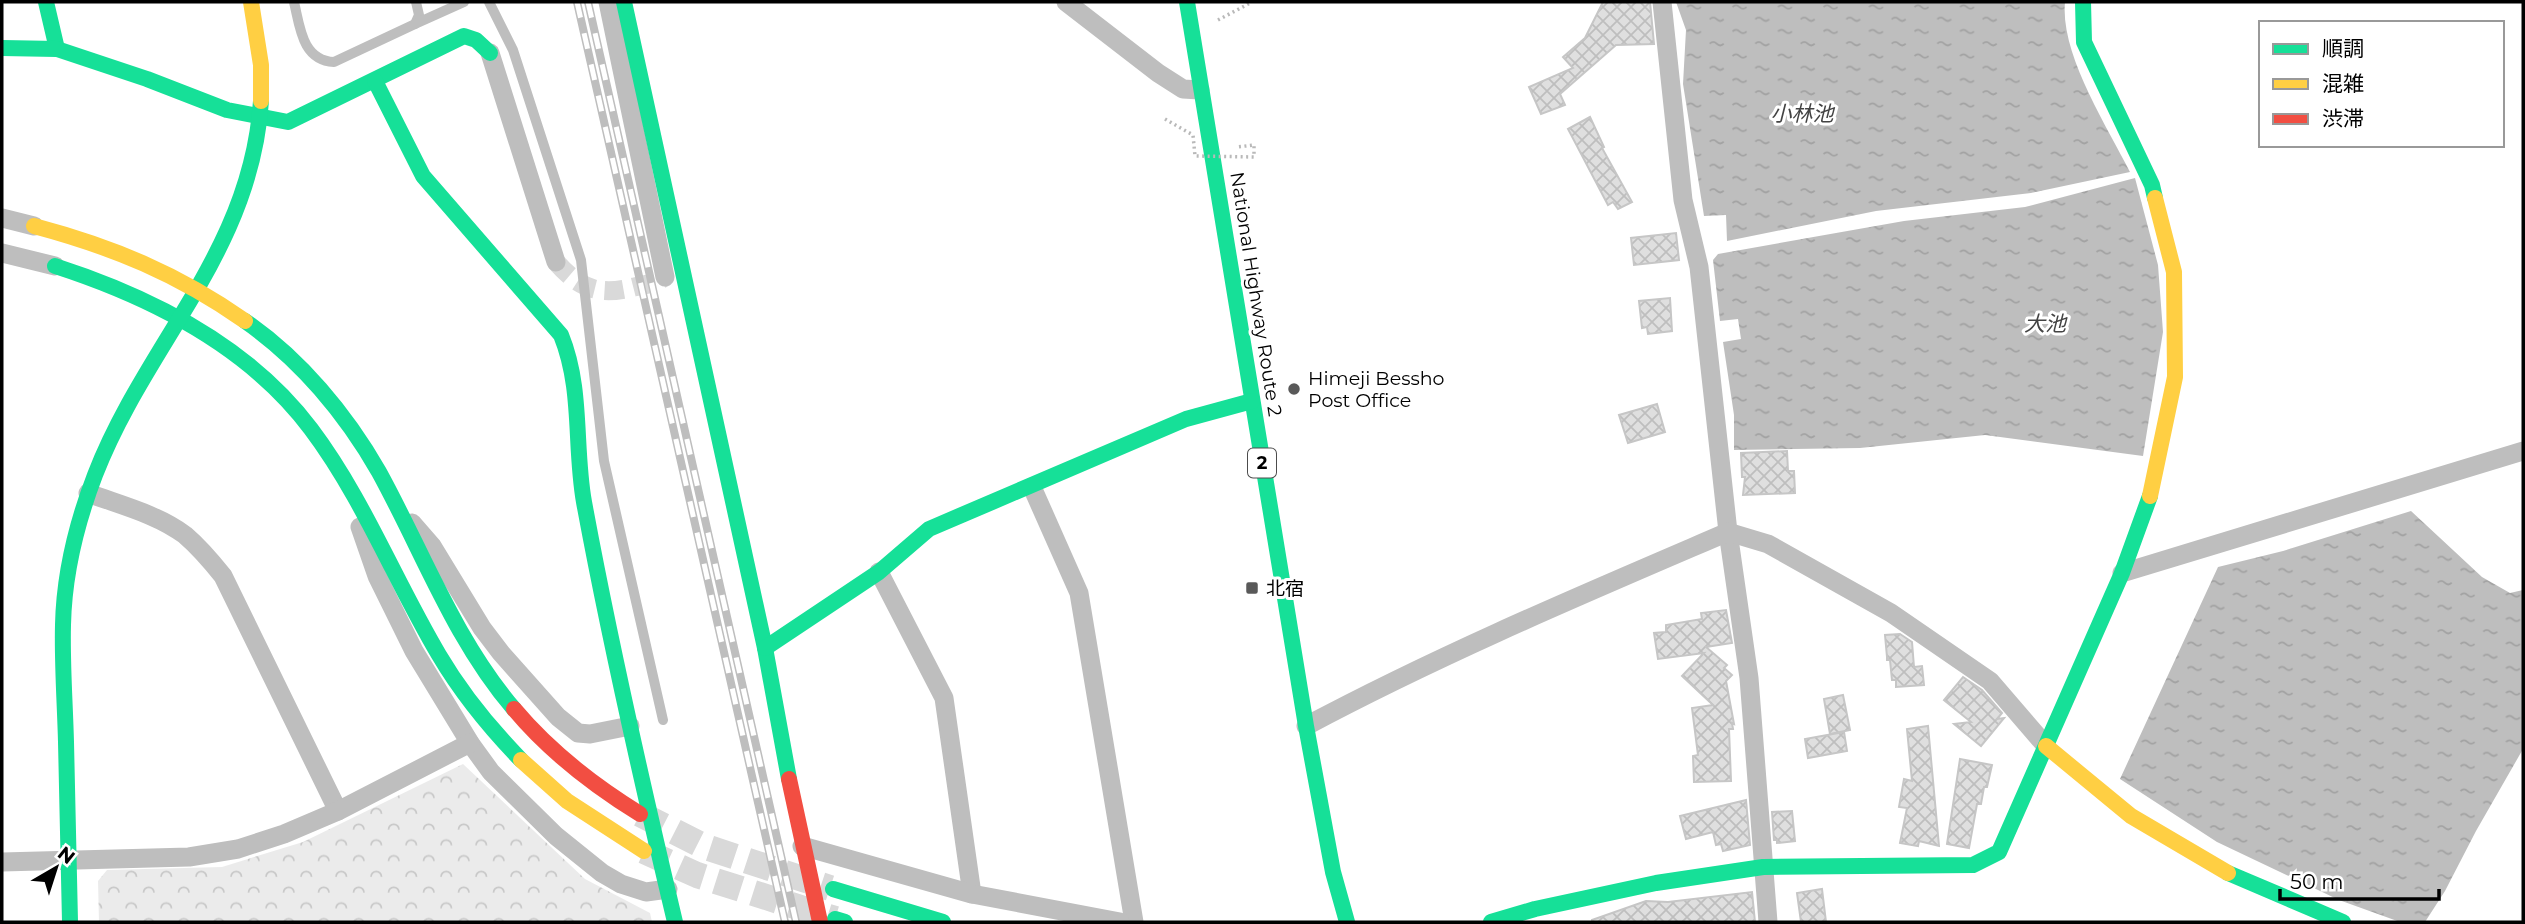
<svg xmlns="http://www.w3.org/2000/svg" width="2525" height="924" font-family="Montserrat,'Noto Sans JP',sans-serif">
	<defs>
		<pattern id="forest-crowns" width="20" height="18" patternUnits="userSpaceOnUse" patternTransform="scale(1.75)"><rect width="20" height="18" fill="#ebebeb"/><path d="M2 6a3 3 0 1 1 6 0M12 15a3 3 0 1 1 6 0" fill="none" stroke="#c8c8c8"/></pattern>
		<pattern id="water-ripples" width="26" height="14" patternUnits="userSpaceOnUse" patternTransform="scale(1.75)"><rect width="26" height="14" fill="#bebebe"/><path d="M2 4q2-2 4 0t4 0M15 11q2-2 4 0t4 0" fill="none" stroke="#a2a2a2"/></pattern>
		<pattern id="building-cross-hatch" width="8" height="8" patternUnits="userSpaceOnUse" patternTransform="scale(1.75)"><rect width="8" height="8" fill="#dfdfdf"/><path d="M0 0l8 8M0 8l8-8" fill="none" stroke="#bebebe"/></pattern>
	</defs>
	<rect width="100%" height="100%" fill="#fff"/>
	<!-- forest -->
	<polygon fill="url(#forest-crowns)" points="463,764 585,879 650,913 652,922 99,922 98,881 107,870 222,867 303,842"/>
	<!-- water -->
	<g fill="url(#water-ripples)">
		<path d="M1676,2H2065C2060,54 2107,126 2130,172L2031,193L1876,211L1727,241L1726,215L1704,216L1683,84L1686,30Z"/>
		<polygon points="2135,178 2158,265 2163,332 2143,456 1985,435 1860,448 1734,450 1734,415 1723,342 1741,339 1738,319 1720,321 1713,260 1718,254 1904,221 2025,207"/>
		<polygon points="2411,511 2482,577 2510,593 2523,590 2523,749 2476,831 2445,891 2425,922 2400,922 2339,900 2217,842 2120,779 2218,567 2283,551"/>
	</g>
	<!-- building -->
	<g fill="url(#building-cross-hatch)" stroke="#c6c6c6" stroke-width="2">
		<polygon points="1603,2 1650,2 1654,44 1616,45 1560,94 1565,105 1541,114 1529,87 1573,68 1563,57 1585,38"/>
		<polygon points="1590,117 1604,147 1602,148 1632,202 1618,209 1613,202 1608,205 1568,129"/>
		<polygon points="1676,233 1679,260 1634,265 1631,238"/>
		<polygon points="1670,298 1672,331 1648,334 1647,327 1642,328 1639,301"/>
		<polygon points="1657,404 1665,432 1628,443 1619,415"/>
		<polygon points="1787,451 1788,471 1794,471 1795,493 1743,495 1745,477 1742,477 1741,453"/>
		<polygon points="1726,610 1732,643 1706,647 1727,665 1724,668 1732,675 1726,681 1734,724 1732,723 1733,729 1729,729 1731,781 1694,782 1693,756 1698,755 1692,708 1713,705 1682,676 1704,653 1658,659 1654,633 1666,632 1666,625 1702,619 1701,613"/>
		<polygon points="1900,634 1912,642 1914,667 1922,666 1924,685 1896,687 1896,680 1892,680 1890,660 1887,660 1887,657 1885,635"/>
		<polygon points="1963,677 1982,690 2002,713 1997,719 2004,718 1981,746 1954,724 1971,722 1944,700"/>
		<polygon points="1843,695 1850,730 1830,734 1824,699"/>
		<polygon points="1928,726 1939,846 1919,841 1918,846 1900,843 1907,808 1899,807 1904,779 1912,781 1907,729"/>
		<polygon points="1844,732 1847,751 1808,758 1805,739"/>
		<polygon points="1960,759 1992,765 1987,787 1984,787 1981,804 1977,804 1969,848 1947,844"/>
		<polygon points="1746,800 1750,845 1723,851 1721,844 1716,845 1713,832 1686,839 1680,816"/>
		<polygon points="1792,811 1795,841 1777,843 1777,840 1774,840 1772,812"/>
		<polygon points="1822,889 1826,922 1801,922 1797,893"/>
		<polygon points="1752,892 1755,922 1592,922 1592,920 1646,901 1668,902"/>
	</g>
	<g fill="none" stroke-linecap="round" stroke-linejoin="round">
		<!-- street-tunnel -->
		<path stroke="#d9d9d9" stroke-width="19" stroke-dasharray="19 10" stroke-linecap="butt" d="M556,262C580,289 599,296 634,287C645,285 655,283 665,277"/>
		<!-- secondary-tunnel -->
		<g stroke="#d9d9d9" stroke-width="26" stroke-dasharray="26 13" stroke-linecap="butt">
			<polyline points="640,814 703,846 830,888"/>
			<polyline points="644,851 697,875 835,919"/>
		</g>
		<!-- path -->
		<polyline stroke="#b9b9b9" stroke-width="3.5" stroke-dasharray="2 3.5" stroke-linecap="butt" points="1218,20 1252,2"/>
		<!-- lane -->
		<g stroke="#bebebe" stroke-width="10">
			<path d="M294,2C300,27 302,60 334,62L415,24L419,15L416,2"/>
			<polyline points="489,2 513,50 581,260 604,461 663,720"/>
			<polyline points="415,24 464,2"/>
		</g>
		<!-- street -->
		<g stroke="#bebebe" stroke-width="19">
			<polyline points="608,2 665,277"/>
			<polyline points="1066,2 1158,73 1183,89 1200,90"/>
			<polyline points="1662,2 1683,200 1699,267 1728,532 1749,678 1768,922"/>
			<polyline points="490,53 556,262"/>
			<polyline points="2,218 34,226"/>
			<polyline points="2,253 55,266"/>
			<polyline points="1032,487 1079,593 1134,922"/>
			<path d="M88,493C120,505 157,514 185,535C199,547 211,561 223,576L338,811"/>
			<polyline points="412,523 432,546 482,628 501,653 558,717 578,733 590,734 630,726"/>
			<polyline points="360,527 377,576 414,651 470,743 491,772 556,836 602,873 621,884 646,892 668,889"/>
			<polyline points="879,572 944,698 972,894"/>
			<polyline points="2122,573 2523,451"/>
			<path d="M1306,726C1443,653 1586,593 1728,532L1768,544L1891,613L1990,681L2046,746"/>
			<polyline points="802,846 972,894 1120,922"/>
			<polyline points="2,862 189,857 238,849 284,834 338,811 470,743"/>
		</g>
		<!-- fast -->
		<g stroke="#16e098" stroke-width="16">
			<polyline points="46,2 57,49"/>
			<polyline points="624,2 765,648 789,779"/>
			<polyline points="1187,2 1306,726 1333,872 1347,922"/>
			<polyline points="2083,2 2084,42 2152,185 2155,198"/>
			<polyline points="2,48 57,49 147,79 227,110 288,122 464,36 476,40 490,53"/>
			<path d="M375,81L423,176L561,335C583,389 574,446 584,502C610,643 642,783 675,922"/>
			<path d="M55,266C151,297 249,346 311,429C363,498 395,581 439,655C462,694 490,728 521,760"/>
			<path d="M245,321C300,359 346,414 379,472C423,552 454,639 514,709"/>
			<polyline points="765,648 879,572 929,529 1186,419 1252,401"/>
			<polyline points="2228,873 2343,922"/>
			<polyline points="833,889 943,922"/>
			<polyline points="835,919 845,922"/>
			<path d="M70,922C69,862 67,802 66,742C65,703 62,664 63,625C64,575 77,522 95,475C146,343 251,252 261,101"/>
			<polyline points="1491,922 1535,909 1656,883 1763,867 1973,865 1999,852 2122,573 2150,496"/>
		</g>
		<!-- slow -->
		<g stroke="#ffcf43" stroke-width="16">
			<polyline points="251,2 261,65 261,101"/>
			<path d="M34,226C113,247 178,274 245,321"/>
			<polyline points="2150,496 2175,377 2174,272 2155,198"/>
			<polyline points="2046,746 2131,816 2228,873"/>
			<polyline points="521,760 567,801 644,851"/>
		</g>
		<!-- jam -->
		<g stroke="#f24e42" stroke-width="16">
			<path d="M514,709C550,752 593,785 640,814"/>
			<polyline points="789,779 820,922"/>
		</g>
		<!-- rail casing -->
		<g stroke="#bebebe" stroke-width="8">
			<g id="rail">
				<polyline points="577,2 785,922"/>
				<polyline points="588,2 796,922"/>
			</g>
		</g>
		<!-- rail -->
		<use href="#rail" stroke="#fff" stroke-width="5" stroke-dasharray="16" stroke-linecap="butt"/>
		<!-- path-bridge -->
		<polyline stroke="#b9b9b9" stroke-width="3.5" stroke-dasharray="2 3.5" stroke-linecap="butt" points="1165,119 1193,135 1195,156 1254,157 1254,145 1237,147"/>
	</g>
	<!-- markers -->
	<g fill="#595959" stroke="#fff" stroke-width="2.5">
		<circle cx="1294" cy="389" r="7"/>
		<rect x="1245" y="581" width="14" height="14" rx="3.5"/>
	</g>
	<g text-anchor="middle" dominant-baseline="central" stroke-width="6" stroke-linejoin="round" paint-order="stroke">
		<!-- shield labels -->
		<rect fill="#fff" stroke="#4c4c4c" stroke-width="2" x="1248" y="448.5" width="28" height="29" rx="5"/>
		<g font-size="18" font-weight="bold" fill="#000">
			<text x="1262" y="463">2</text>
		</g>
		<!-- street labels -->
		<g font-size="19" fill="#000" stroke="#fff">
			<text transform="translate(1256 294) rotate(81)">National Highway Route 2</text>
		</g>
		<!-- poi labels -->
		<g font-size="19" fill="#000" stroke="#fff" text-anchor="start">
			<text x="1308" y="378">Himeji Bessho<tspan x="1308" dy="22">Post Office</tspan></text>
			<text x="1266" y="588">北宿</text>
		</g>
		<!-- water labels -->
		<g font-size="21" font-style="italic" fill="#434343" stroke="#fff">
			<text x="1802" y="113">小林池</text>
			<text x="2045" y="323">大池</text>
		</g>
	</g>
	<!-- border -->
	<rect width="2525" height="924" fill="none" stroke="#000000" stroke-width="7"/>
	<!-- legend -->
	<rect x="2259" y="21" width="245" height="126" fill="#ffffff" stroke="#999999" stroke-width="2"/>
	<rect x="2273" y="44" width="35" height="10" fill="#16e098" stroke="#999999" stroke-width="2"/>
	<text x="2322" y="56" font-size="21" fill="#000000">順調</text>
	<rect x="2273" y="79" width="35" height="10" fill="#ffcf43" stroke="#999999" stroke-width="2"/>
	<text x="2322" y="91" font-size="21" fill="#000000">混雑</text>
	<rect x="2273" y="114" width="35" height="10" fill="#f24e42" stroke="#999999" stroke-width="2"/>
	<text x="2322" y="126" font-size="21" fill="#000000">渋滞</text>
	<!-- north arrow -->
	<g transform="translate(56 868) rotate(39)" stroke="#ffffff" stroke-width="5" paint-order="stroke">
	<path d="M0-5L12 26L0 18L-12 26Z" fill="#000000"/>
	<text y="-10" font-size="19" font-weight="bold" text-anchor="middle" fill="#000000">N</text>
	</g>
	<!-- scale -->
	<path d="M2280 889v10h159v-10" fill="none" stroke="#000000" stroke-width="3.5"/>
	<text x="2290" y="889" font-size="21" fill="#000000" stroke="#ffffff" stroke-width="5" paint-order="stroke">50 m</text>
</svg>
